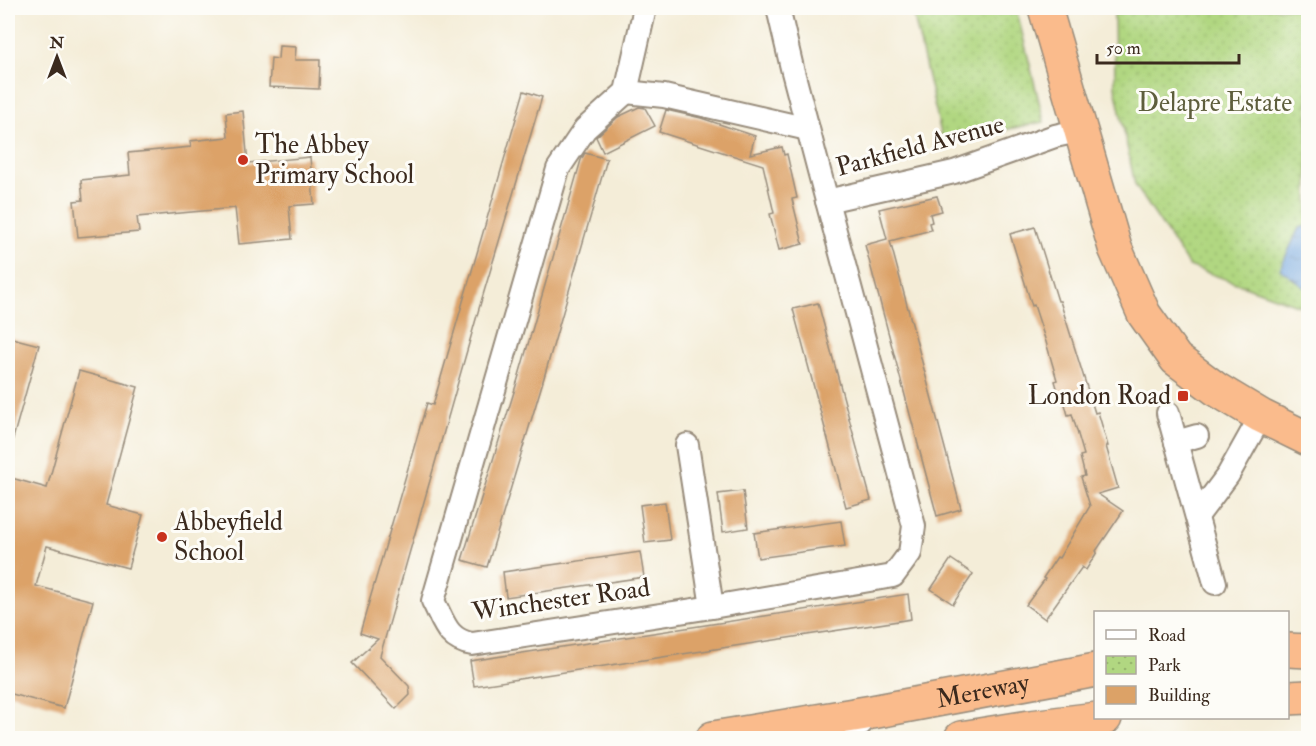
<svg xmlns="http://www.w3.org/2000/svg" width="1316" height="746" font-family="'IM FELL Double Pica',serif">
	<defs>
		<pattern id="park-dots" width="8" height="8" patternUnits="userSpaceOnUse" patternTransform="scale(1.5)"><rect width="8" height="8" fill="#b1d781"/><path d="M2 2h.1M6 6h.1" fill="none" stroke="#99b96f" stroke-width="1.8" stroke-linecap="round"/></pattern>
		<pattern id="water-ripples" width="26" height="14" patternUnits="userSpaceOnUse" patternTransform="scale(1.5)"><rect width="26" height="14" fill="#74a7e0"/><path d="M2 4q2-2 4 0t4 0M15 11q2-2 4 0t4 0" fill="none" stroke="#6088b5"/></pattern>
	</defs>
	<rect width="100%" height="100%" fill="#fdfcf7"/>
	<filter id="ink" filterUnits="userSpaceOnUse"><feTurbulence type="fractalNoise" baseFrequency=".0167" numOctaves="2"/><feDisplacementMap in="SourceGraphic" scale="12" xChannelSelector="R" yChannelSelector="G"/><feConvolveMatrix kernelMatrix="1 2 1 2 8 2 1 2 1" color-interpolation-filters="sRGB"/></filter>
	<filter id="wash" filterUnits="userSpaceOnUse"><feTurbulence type="fractalNoise" baseFrequency=".008" numOctaves="4" result="noise"/><feDisplacementMap in="SourceGraphic" scale="24" xChannelSelector="R" yChannelSelector="G"/><feGaussianBlur stdDeviation="1.35" result="paint"/><feColorMatrix in="noise" values="0 0 0 0 0 0 0 0 0 0 0 0 0 0 0 0 0 1.4 0 .05"/><feComposite in="paint" operator="in"/></filter>
	<g filter="url(#wash)">
		<rect width="100%" height="100%" fill="#f4edd8"/>
		<!-- park -->
		<g fill="url(#park-dots)" stroke="#768050" stroke-width="1.5">
			<polygon points="912,8 1016,8 1044,122 943,142"/>
			<polygon points="1114,8 1308,8 1308,309 1189,266 1135,185 1115,87"/>
		</g>
		<!-- water -->
		<polygon fill="url(#water-ripples)" stroke="#58687f" stroke-width="1.5" points="1308,226 1308,290 1280,269 1299,228"/>
		<g id="blocks">
			<!-- building -->
			<g fill="#dca267">
				<polygon points="279,46 296,47 295,60 320,60 319,89 269,87 271,58 278,59"/>
				<polygon points="524,91 542,97 478,312 380,656 409,686 410,695 396,709 352,663 378,639 360,633 427,403 433,405"/>
				<polygon points="639,107 645,108 655,126 603,152 596,137 618,117"/>
				<polygon points="666,110 701,118 755,136 750,154 782,147 784,155 787,154 797,198 792,199 803,244 779,250 770,214 774,213 763,165 659,132"/>
				<polygon points="243,111 248,163 310,157 314,204 289,206 292,239 239,244 235,208 137,217 139,232 78,237 74,201 83,200 81,180 130,175 128,153 191,147 190,141 228,137 226,113"/>
				<polygon points="585,153 607,159 543,381 487,567 462,560 518,379 581,160"/>
				<polygon points="937,196 942,211 930,214 932,222 929,223 931,230 890,241 961,509 937,516 865,245 887,239 879,209"/>
				<polygon points="1035,227 1058,301 1060,301 1095,413 1098,412 1108,446 1106,446 1118,488 1098,494 1123,511 1096,551 1097,552 1086,570 1082,567 1045,619 1026,605 1045,579 1043,578 1057,557 1059,558 1090,506 1081,477 1085,476 1080,456 1084,455 1072,414 1068,415 1063,397 1060,398 1055,381 1057,380 1046,342 1034,305 1032,306 1010,234"/>
				<polygon points="818,303 871,500 846,507 793,309"/>
				<polygon points="8,337 39,345 12,442 8,442"/>
				<polygon points="79,371 138,387 106,505 143,515 128,568 47,546 36,586 93,601 64,708 8,693 8,477 47,488"/>
				<polygon points="743,491 748,528 723,532 718,494"/>
				<polygon points="665,502 670,540 645,543 640,505"/>
				<polygon points="841,521 845,546 758,558 754,533"/>
				<polygon points="640,552 644,577 506,597 503,572"/>
				<polygon points="951,559 973,574 953,604 931,589"/>
				<polygon points="908,594 911,619 474,686 470,661"/>
			</g>
		</g>
	</g>
	<g filter="url(#ink)">
		<use href="#blocks" fill-opacity="0" stroke="#988c7b" stroke-width="1.5"/>
		<g fill="none" stroke-linecap="round" stroke-linejoin="round">
			<!-- minor casing -->
			<g stroke="#988c7b" stroke-width="26">
				<g id="minor">
					<path d="M645,8L626,92L585,129L558,169L433,601C444,622 447,640 472,644L712,607L893,576L910,553L914,526L827,201"/>
					<polyline points="778,8 792,68 827,201 954,172 1055,136 1082,130"/>
					<polyline points="626,92 664,96 808,129"/>
					<polyline points="1168,413 1176,442 1197,436"/>
					<polyline points="1176,442 1215,583"/>
					<polyline points="687,445 712,607"/>
					<polyline points="1198,515 1228,475 1261,416"/>
					<polyline points="847,738 872,712"/>
				</g>
			</g>
			<!-- trunk casing -->
			<g stroke="#988c7b" stroke-width="36">
				<g id="trunk">
					<polyline points="1045,8 1115,248 1144,314 1176,359 1216,389 1261,416 1308,439"/>
					<polyline points="1288,650 1308,651"/>
					<polyline points="1288,698 1308,697"/>
					<path id="s1" d="M713,738L872,712L1096,670"/>
					<polyline points="961,738 1030,727 1105,718"/>
				</g>
			</g>
			<!-- minor -->
			<use href="#minor" stroke="#fff" stroke-width="22"/>
			<!-- trunk -->
			<use href="#trunk" stroke="#fabb8c" stroke-width="33"/>
		</g>
	</g>
	<!-- markers -->
	<g fill="#c8321e" stroke="#fdfcf7" stroke-width="2">
		<circle cx="243" cy="160" r="6"/>
		<rect x="1177" y="390" width="12" height="12" rx="3"/>
		<circle cx="162" cy="537" r="6"/>
	</g>
	<g text-anchor="middle" dominant-baseline="central" stroke-width="6" stroke-linejoin="round" paint-order="stroke">
		<!-- park labels -->
		<g font-size="26" fill="#5e5e3c" stroke="#fdfcf7">
			<text x="1215" y="103">Delapre Estate</text>
		</g>
		<!-- poi labels -->
		<g font-size="26" fill="#3b2a1e" stroke="#fdfcf7" text-anchor="start">
			<text x="255" y="145">The Abbey<tspan x="255" dy="30">Primary School</tspan></text>
			<text x="1171" y="396" text-anchor="end">London Road</text>
			<text x="174" y="522">Abbeyfield<tspan x="174" dy="30">School</tspan></text>
		</g>
		<!-- street labels -->
		<g font-size="26" fill="#3b2a1e" stroke="#fdfcf7">
			<text transform="translate(920 146) rotate(-15)">Parkfield Avenue</text>
			<text transform="translate(561 600) rotate(-8)">Winchester Road</text>
			<text stroke="none"><textPath href="#s1" startOffset="274">Mereway</textPath></text>
		</g>
	</g>
	<!-- margin -->
	<rect width="1316" height="746" fill="none" stroke="#fdfcf7" stroke-width="30"/>
	<!-- legend -->
	<rect x="1094" y="611" width="195" height="108" fill="#fdfcf7" stroke="#afa8a0" stroke-width="1.5"/>
	<rect x="1106" y="630" width="30" height="9" fill="#ffffff" stroke="#afa8a0" stroke-width="1.5"/>
	<text x="1148" y="641" font-size="18" fill="#3b2a1e">Road</text>
	<rect x="1106" y="656" width="30" height="18" fill="url(#park-dots)" stroke="#afa8a0" stroke-width="1.5"/>
	<text x="1148" y="671" font-size="18" fill="#3b2a1e">Park</text>
	<rect x="1106" y="686" width="30" height="18" fill="#dca267" stroke="#afa8a0" stroke-width="1.5"/>
	<text x="1148" y="701" font-size="18" fill="#3b2a1e">Building</text>
	<!-- north arrow -->
	<g transform="translate(57 57)" stroke="#fdfcf7" stroke-width="4.5" paint-order="stroke">
	<path d="M0-4.5L10 22L0 15L-10 22Z" fill="#3b2a1e"/>
	<text y="-9" font-size="16" font-weight="bold" text-anchor="middle" fill="#3b2a1e">N</text>
	</g>
	<!-- scale -->
	<path d="M1097 54v9h142v-9" fill="none" stroke="#3b2a1e" stroke-width="3"/>
	<text x="1106" y="54" font-size="18" fill="#3b2a1e" stroke="#fdfcf7" stroke-width="4.5" paint-order="stroke">50 m</text>
</svg>
